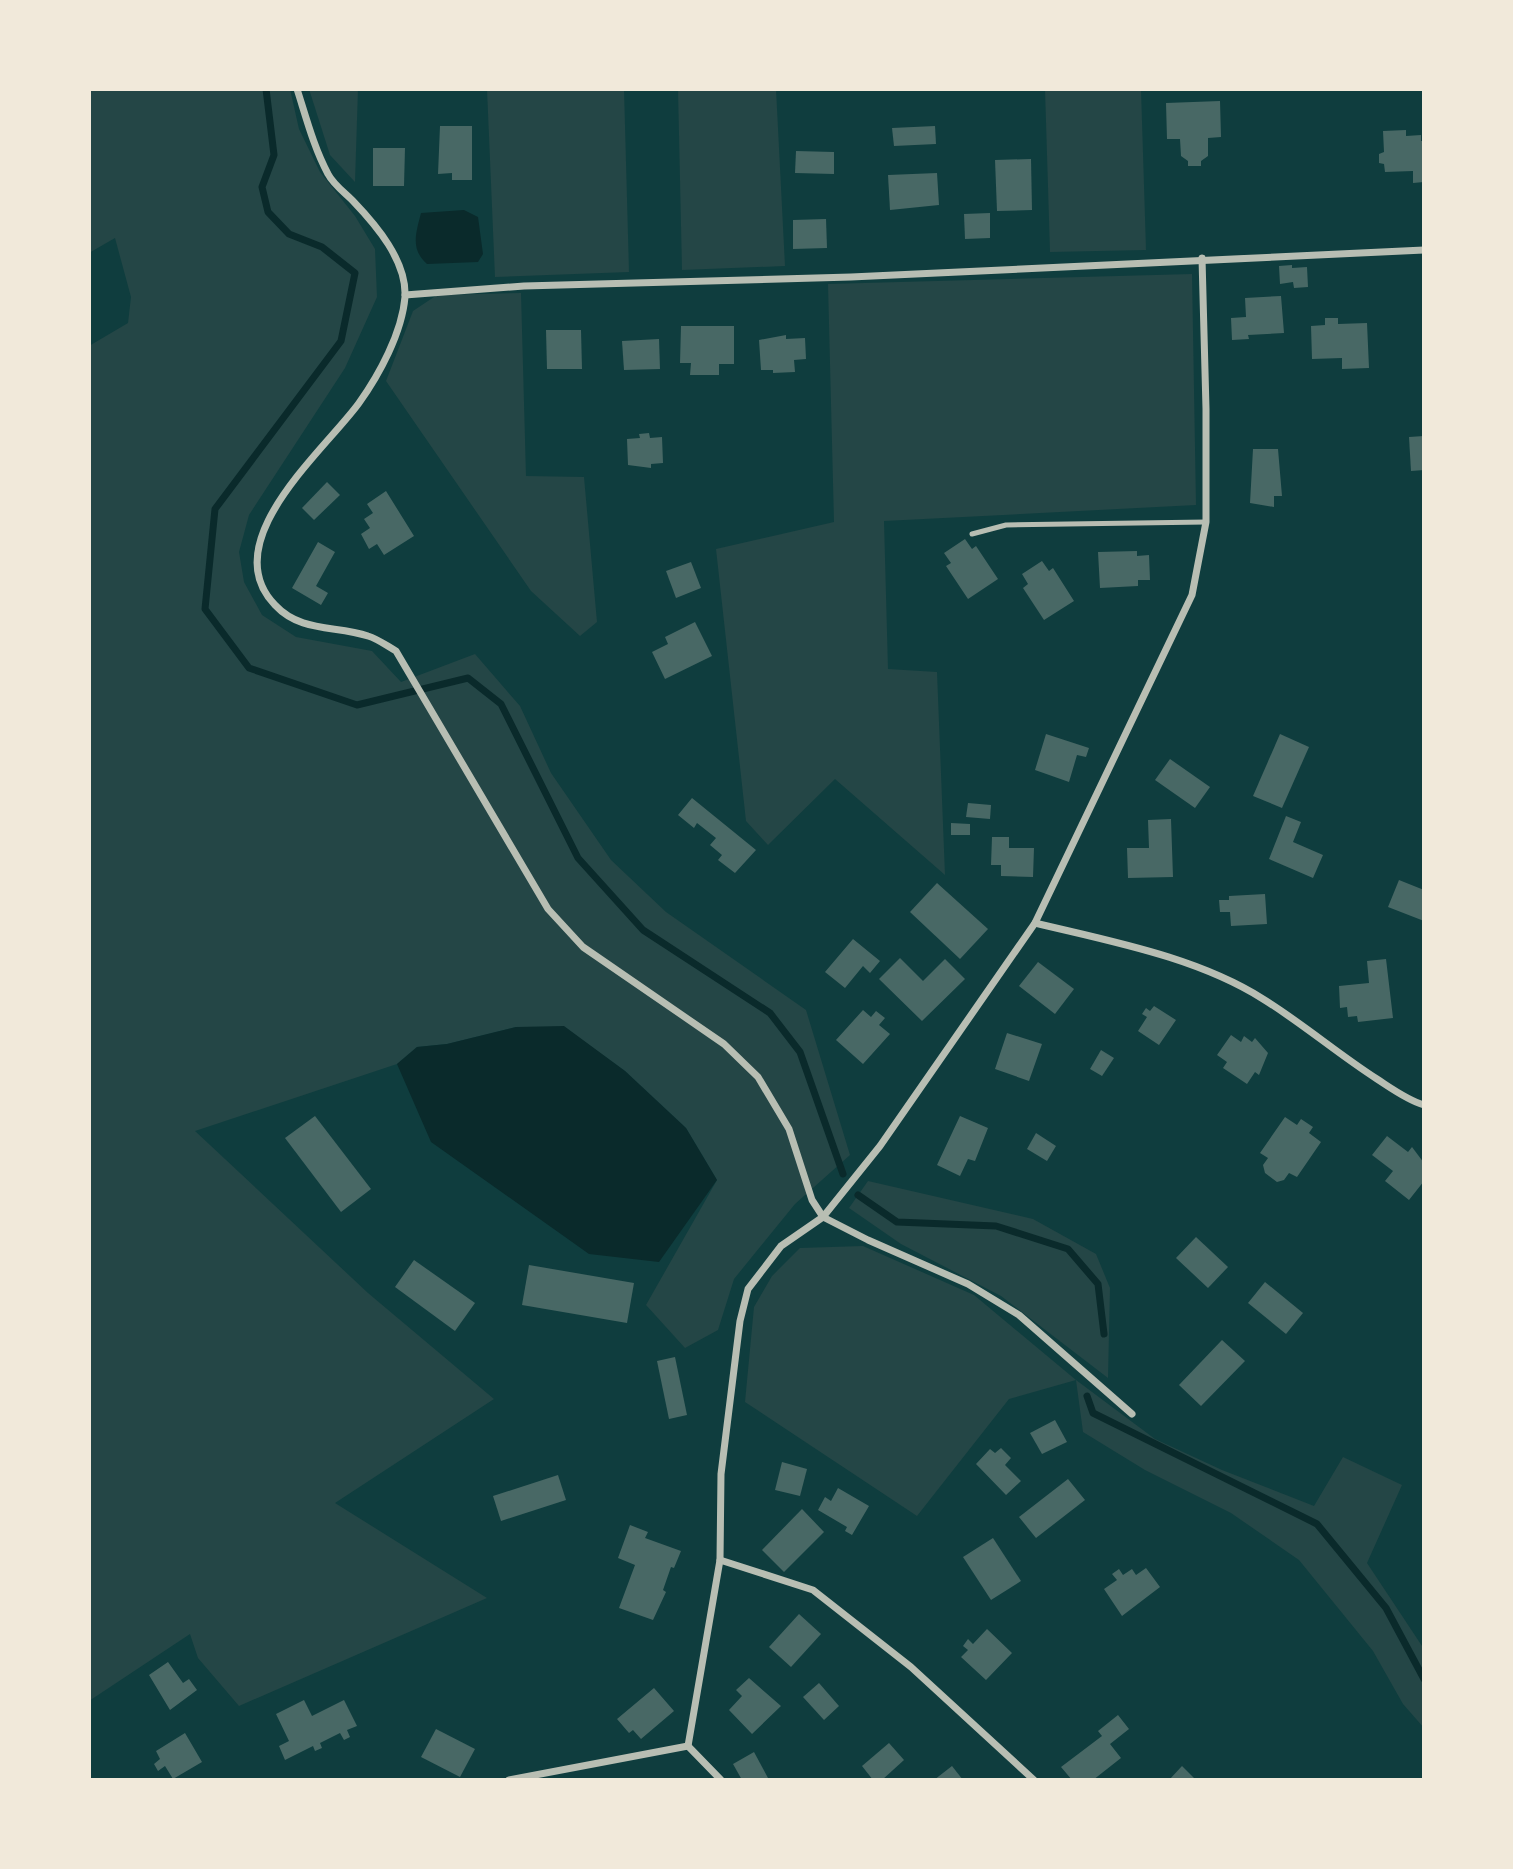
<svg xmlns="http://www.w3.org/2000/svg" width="1513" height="1869" font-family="Rubik,sans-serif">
	<rect width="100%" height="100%" fill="#0f3d3e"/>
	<!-- green -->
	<g fill="#244646">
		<polygon points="89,89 290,89 299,129 320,172 355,216 375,249 377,297 345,368 249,515 239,552 244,582 262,615 296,637 372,651 401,682 475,654 520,706 551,773 611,860 666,912 806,1010 850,1155 795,1204 734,1279 718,1330 685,1348 646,1305 717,1180 686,1128 625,1071 564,1027 516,1027 447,1044 417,1047 397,1064 195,1131 368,1293 494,1399 335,1503 487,1598 239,1706 198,1658 190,1634 89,1701 89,346 128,323 131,297 115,238 89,253"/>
		<polygon points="309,89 358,89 355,182 330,155"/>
		<polygon points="487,89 624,89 629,272 495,277"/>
		<polygon points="678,89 776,89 785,266 682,270"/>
		<polygon points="1045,89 1141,89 1146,250 1050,252"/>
		<polygon points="1192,274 1196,505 884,521 888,669 937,672 945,875 835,779 768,845 746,821 716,549 834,522 828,284"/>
		<polygon points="521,293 526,476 584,477 597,622 580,636 531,591 386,381 413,311 437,295"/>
		<polygon points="868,1181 1033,1219 1096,1254 1110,1288 1108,1378 1001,1296 901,1244 849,1208"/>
		<polygon points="863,1246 974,1295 1076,1380 1155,1439 1222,1470 1314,1506 1343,1457 1402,1485 1367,1563 1424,1649 1424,1728 1403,1704 1373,1651 1299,1560 1231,1513 1145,1470 1083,1432 1076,1380 1009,1399 917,1516 745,1402 754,1307 772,1276 800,1248"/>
	</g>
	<!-- water -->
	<g fill="#0a2a2b">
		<path d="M464,210L478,217L483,254L478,262L427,264C410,249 416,233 421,213Z"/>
		<polygon points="564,1026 625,1071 686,1128 717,1180 659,1262 589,1254 431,1142 397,1064 417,1047 447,1044 516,1027"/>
	</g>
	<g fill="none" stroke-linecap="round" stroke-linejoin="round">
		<!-- stream -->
		<g stroke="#0a2a2b" stroke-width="7">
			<polyline points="266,89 274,155 262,187 268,212 289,234 322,247 355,273 341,341 215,509 205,609 249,668 357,705 468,678 501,704 578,858 643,930 770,1013 800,1052 843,1174"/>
			<polyline points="858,1195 897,1222 996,1226 1068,1249 1098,1284 1104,1334"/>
			<polyline points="1087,1396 1093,1413 1317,1524 1386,1608 1424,1679"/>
		</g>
	</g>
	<!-- building -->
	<g fill="#486865">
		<polygon points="1220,101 1221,137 1208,138 1208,156 1201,161 1201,166 1188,166 1188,161 1181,156 1180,139 1167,139 1166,103"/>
		<polygon points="440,126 472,126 472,180 452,180 452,173 438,174"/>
		<polygon points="935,126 936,144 894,146 892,128"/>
		<polygon points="1406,130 1406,136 1421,135 1421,141 1424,141 1424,182 1413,183 1413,171 1385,172 1384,164 1379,163 1379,154 1384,152 1383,131"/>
		<polygon points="373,148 405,148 404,186 373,186"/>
		<polygon points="796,151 834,152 834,174 795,173"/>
		<polygon points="1031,159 1032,210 997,211 995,160"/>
		<polygon points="937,173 939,205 890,210 888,175"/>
		<polygon points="990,213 990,238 965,239 964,214"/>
		<polygon points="826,219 827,248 793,249 793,220"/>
		<polygon points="1292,265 1292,268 1307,267 1308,287 1294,288 1293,282 1280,284 1279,266"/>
		<polygon points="1281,296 1284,333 1248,335 1249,339 1232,340 1231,318 1246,317 1245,298"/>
		<polygon points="1325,318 1338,318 1338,324 1367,323 1369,368 1342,369 1342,358 1312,359 1311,326 1325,325"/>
		<polygon points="681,326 734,326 734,364 719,364 719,375 690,375 691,363 680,363"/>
		<polygon points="546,330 581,330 582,369 547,369"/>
		<polygon points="786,335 786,339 805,338 806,359 794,360 795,372 773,373 773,370 761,370 759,340"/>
		<polygon points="659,339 660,369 624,370 622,341"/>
		<polygon points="649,433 650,438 662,437 663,463 651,464 651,468 628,465 627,439 640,438 639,434"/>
		<polygon points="1424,436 1424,470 1411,471 1409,437"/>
		<polygon points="1253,449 1278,449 1282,496 1274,496 1274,507 1250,503"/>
		<polygon points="327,482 340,495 314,520 302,508"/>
		<polygon points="386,491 414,536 384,555 377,544 369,549 361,534 370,528 364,519 373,513 367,504"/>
		<polygon points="965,539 972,549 976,546 998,579 968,599 946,566 951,563 944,553"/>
		<polygon points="318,542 335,552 316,586 328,593 321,605 292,588"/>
		<polygon points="1137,551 1137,556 1149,555 1150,580 1138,580 1138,586 1100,588 1098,552"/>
		<polygon points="1042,561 1049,571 1053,568 1074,601 1044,620 1023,588 1028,584 1022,574"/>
		<polygon points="691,562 701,588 676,598 666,571"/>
		<polygon points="695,622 712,656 665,679 652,652 668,644 665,637"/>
		<polygon points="1046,734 1089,748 1086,757 1077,755 1069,782 1035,770"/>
		<polygon points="1280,734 1309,747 1282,808 1253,796"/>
		<polygon points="1170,759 1210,787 1195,808 1155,780"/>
		<polygon points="692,798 756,850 735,873 718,860 722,855 710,845 716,838 697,823 694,828 678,815"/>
		<polygon points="968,803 991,805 990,819 966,817"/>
		<polygon points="1286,816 1301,822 1293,842 1323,855 1313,878 1269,859"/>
		<polygon points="1171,819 1173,877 1128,878 1127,848 1149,848 1148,820"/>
		<polygon points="951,823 970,824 970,835 951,835"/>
		<polygon points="992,837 1009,837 1009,848 1034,848 1033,877 1001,876 1001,865 991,865"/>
		<polygon points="1399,880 1424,890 1424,921 1388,907"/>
		<polygon points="937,883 988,929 960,959 910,912"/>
		<polygon points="1265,894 1267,924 1231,926 1230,912 1220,912 1219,900 1229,900 1229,896"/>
		<polygon points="853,939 880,961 870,973 863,966 845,988 825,972"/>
		<polygon points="900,958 923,981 945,959 965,979 922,1021 879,979"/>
		<polygon points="1386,959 1393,1018 1358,1022 1357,1016 1348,1017 1347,1007 1340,1008 1339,986 1369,983 1367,961"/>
		<polygon points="1038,962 1074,989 1055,1014 1019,986"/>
		<polygon points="1154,1006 1176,1020 1159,1045 1138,1031 1147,1017 1142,1014 1146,1008 1150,1011"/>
		<polygon points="863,1010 871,1017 876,1011 885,1018 879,1025 890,1034 863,1064 836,1040"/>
		<polygon points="1007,1033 1042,1044 1029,1081 995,1069"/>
		<polygon points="1231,1035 1241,1042 1244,1036 1252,1042 1255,1038 1268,1053 1259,1075 1255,1072 1247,1084 1223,1068 1227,1062 1217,1055"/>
		<polygon points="1101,1050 1114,1058 1102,1076 1090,1069"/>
		<polygon points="315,1116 371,1189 341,1212 285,1138"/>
		<polygon points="960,1116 988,1128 975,1161 968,1159 960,1176 937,1165"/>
		<polygon points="1285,1117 1297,1125 1301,1119 1313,1127 1309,1133 1321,1142 1297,1177 1289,1173 1284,1180 1277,1182 1265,1173 1263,1165 1268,1158 1260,1153"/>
		<polygon points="1036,1133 1056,1146 1047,1161 1027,1149"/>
		<polygon points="1387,1136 1408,1152 1412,1147 1424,1163 1424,1181 1409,1200 1385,1181 1393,1171 1372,1155"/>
		<polygon points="1196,1237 1228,1267 1208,1288 1176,1258"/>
		<polygon points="414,1260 475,1303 455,1331 395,1287"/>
		<polygon points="529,1265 634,1283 627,1323 522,1305"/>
		<polygon points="1265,1282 1303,1313 1286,1334 1248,1303"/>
		<polygon points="1222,1340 1245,1361 1201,1406 1179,1385"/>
		<polygon points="675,1357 687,1415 669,1419 657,1361"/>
		<polygon points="1055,1420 1067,1442 1042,1454 1030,1433"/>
		<polygon points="1001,1448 1011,1458 1005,1465 1021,1481 1006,1495 976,1464 990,1449 995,1453"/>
		<polygon points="782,1462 807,1469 800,1496 775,1490"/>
		<polygon points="558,1475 566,1500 501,1521 493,1496"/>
		<polygon points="1068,1479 1085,1500 1036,1538 1019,1517"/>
		<polygon points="838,1488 869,1506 852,1535 845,1531 847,1527 818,1510 825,1497 831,1501"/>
		<polygon points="802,1509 824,1532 784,1572 762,1550"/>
		<polygon points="630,1525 648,1532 645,1538 681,1551 674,1568 671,1567 663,1590 666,1592 653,1620 619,1608 635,1565 618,1558"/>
		<polygon points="993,1538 1021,1581 991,1600 963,1557"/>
		<polygon points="1146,1568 1160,1587 1122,1616 1104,1589 1117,1580 1112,1574 1119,1569 1123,1575 1132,1569 1136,1575"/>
		<polygon points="799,1614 821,1634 791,1667 769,1647"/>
		<polygon points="987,1629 1012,1653 986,1680 961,1657 968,1650 963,1646 968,1639 973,1644"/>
		<polygon points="168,1662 183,1683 189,1679 197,1690 170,1710 149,1675"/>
		<polygon points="749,1678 781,1706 752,1734 729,1710 742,1696 736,1690"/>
		<polygon points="819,1683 839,1706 824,1720 803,1697"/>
		<polygon points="654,1688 674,1711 641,1739 633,1730 629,1733 617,1719"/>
		<polygon points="304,1700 312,1716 344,1700 357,1726 347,1730 350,1737 344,1740 340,1733 320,1743 322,1748 315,1751 313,1746 285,1760 279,1746 289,1741 276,1714"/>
		<polygon points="1118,1715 1129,1729 1110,1744 1121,1758 1093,1780 1072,1780 1061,1767 1102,1736 1098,1731"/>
		<polygon points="436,1729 475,1749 460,1777 421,1757"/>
		<polygon points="185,1733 202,1762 173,1779 165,1766 158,1771 154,1764 160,1759 156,1751"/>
		<polygon points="889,1743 904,1760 882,1780 873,1780 862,1766"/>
		<polygon points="754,1752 768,1778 742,1780 733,1764"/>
		<polygon points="952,1766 963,1780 934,1780"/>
		<polygon points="1182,1766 1196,1780 1169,1780"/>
	</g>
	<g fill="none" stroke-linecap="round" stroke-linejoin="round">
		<!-- service -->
		<polyline stroke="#b8beb3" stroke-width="5" points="972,534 1006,525 1206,522"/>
		<!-- minor -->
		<g stroke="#b8beb3" stroke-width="7">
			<path d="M297,89C306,117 314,148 328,174C333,184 345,193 353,201C376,225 407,261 405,297C402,333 379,375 359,403C325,450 214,542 275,605C301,633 336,625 368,636C378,639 387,646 396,651L548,909L583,947L724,1044L758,1077L789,1129L812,1200L823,1217L868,1240L968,1284L1019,1315L1132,1414"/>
			<polyline points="405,295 524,286 851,277 1424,250"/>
			<path d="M1035,923C1109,941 1197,957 1263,999C1302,1023 1338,1054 1377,1079C1391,1088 1407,1100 1424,1105"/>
			<polyline points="720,1560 813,1590 911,1667 1034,1780"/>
			<polyline points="688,1746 720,1560 721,1474 740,1321 748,1289 781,1246 823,1217 880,1146 1035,923 1192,595 1206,522 1206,409 1202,258"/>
			<polyline points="688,1746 721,1780"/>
			<polyline points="509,1780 688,1746"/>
		</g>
	</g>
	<!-- border -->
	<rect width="1513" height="1869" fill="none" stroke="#f1e9da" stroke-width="182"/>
</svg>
